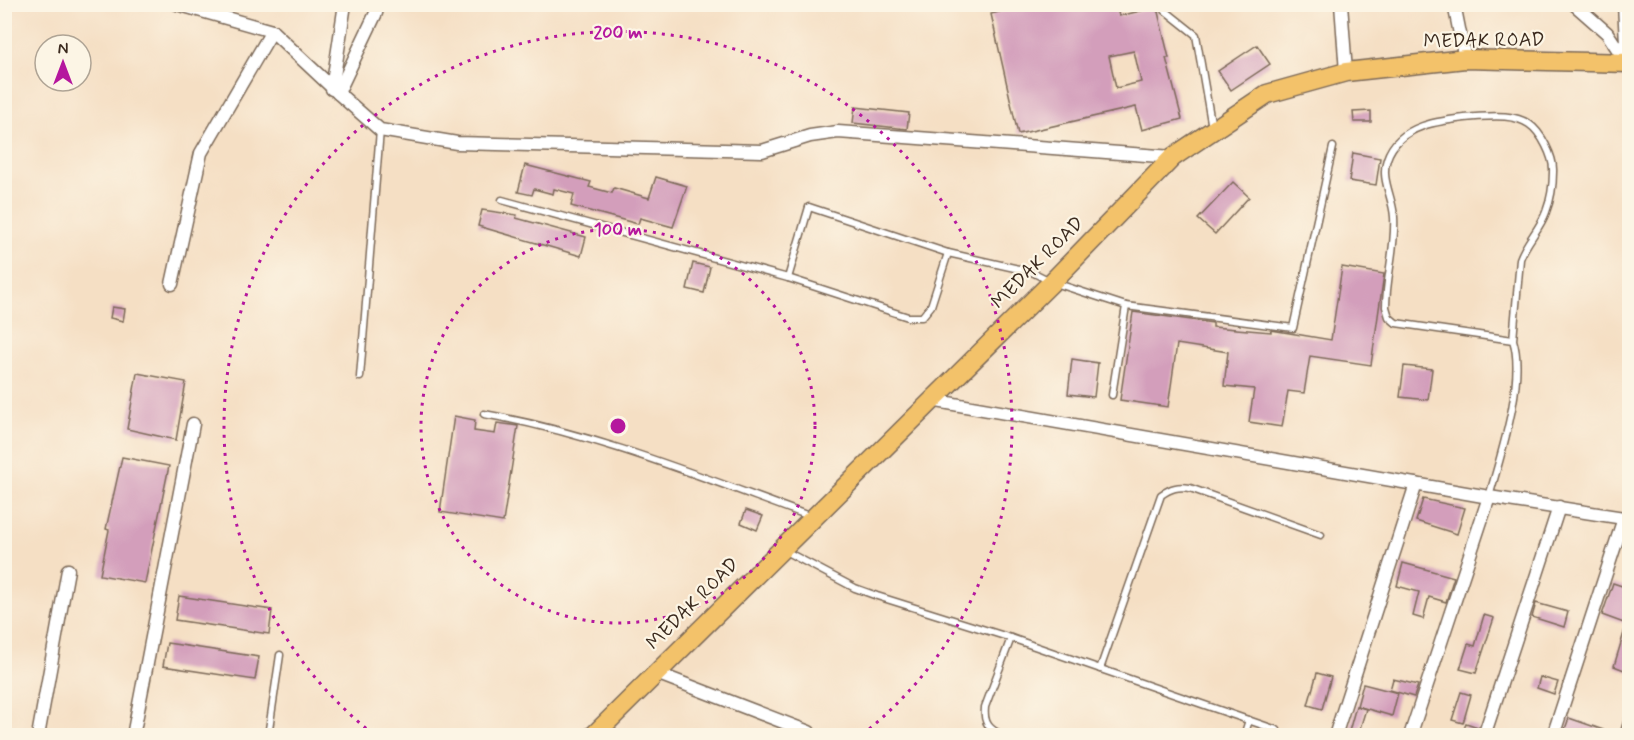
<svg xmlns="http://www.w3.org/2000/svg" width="1634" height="740" font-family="Mynerve,sans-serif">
	<rect width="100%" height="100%" fill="#fcf5e5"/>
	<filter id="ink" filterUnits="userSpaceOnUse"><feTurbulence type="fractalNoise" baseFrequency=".0167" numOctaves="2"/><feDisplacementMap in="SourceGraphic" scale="12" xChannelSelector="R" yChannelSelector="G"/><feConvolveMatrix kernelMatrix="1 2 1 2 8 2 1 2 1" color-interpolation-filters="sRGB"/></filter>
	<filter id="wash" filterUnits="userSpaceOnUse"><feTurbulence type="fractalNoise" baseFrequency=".008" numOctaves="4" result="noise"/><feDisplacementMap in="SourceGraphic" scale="24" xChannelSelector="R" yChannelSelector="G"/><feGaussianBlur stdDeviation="1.35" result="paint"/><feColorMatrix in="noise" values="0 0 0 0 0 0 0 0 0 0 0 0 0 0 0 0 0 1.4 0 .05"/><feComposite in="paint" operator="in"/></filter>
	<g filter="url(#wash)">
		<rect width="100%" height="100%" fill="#f5dfc4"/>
		<g id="blocks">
			<!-- building -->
			<g fill="#d39ebb" fill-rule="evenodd">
				<path d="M1030,4H1116L1119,16L1153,8L1158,12L1169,58H1166L1182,119L1142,130L1136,107L1018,134L991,14ZM1134,51L1141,82L1116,88L1109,56Z"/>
				<polygon points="1257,45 1270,64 1231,90 1218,71"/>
				<polygon points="855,107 909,113 907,129 853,123"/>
				<polygon points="1371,111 1371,122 1354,122 1353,112"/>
				<polygon points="1353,153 1380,158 1376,185 1349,181"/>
				<polygon points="525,165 591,182 589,187 612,193 614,188 649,198 656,177 687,186 673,227 640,218 638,224 571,206 574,194 554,189 553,194 534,189 532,195 518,192"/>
				<polygon points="1233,182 1249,197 1215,234 1198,219"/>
				<polygon points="482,210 517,215 516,218 586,237 581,256 478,226"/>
				<polygon points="693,263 710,267 704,293 687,289"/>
				<polygon points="1342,267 1384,274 1371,365 1310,356 1304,393 1288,391 1282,427 1249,422 1254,389 1224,386 1228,352 1177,344 1168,407 1120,400 1133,312 1213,323 1213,327 1271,332 1271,330 1331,340"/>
				<polygon points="112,307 125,309 123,321 110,318"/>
				<polygon points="1072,359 1098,363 1094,397 1068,394"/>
				<polygon points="1404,366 1432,369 1428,400 1400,397"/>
				<polygon points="137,373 186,382 176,440 127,429"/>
				<polygon points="454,416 475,420 474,431 495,434 497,423 518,426 503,522 440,512"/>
				<polygon points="122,457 169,466 145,583 100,575 109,530 106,529"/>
				<polygon points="1423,499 1465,508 1457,534 1416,521"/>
				<polygon points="746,510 763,516 757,530 741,523"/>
				<polygon points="1403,563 1454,577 1446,602 1429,597 1423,619 1413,616 1419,592 1397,586"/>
				<polygon points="1613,583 1628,588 1626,595 1629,596 1629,625 1602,615"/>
				<polygon points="179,596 272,610 269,634 175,620"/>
				<polygon points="1536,603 1568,612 1564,627 1532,617"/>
				<polygon points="1484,615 1494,618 1476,673 1460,669 1468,644 1475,646"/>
				<polygon points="1626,626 1629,626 1629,672 1614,666"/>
				<polygon points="167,643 259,657 255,680 163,666"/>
				<polygon points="1317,673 1331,677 1322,709 1308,705"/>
				<polygon points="1540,677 1558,682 1554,694 1537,688"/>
				<polygon points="1393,679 1418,685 1414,697 1390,690"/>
				<polygon points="1363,684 1398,693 1392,716 1357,706"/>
				<polygon points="1461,692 1471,695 1463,723 1452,720"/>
				<polygon points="1356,706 1366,709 1358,735 1348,735"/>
				<polygon points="1569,718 1615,734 1615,735 1589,735 1565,729"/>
				<polygon points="1466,723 1478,727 1476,735 1462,735"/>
			</g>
		</g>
	</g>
	<g filter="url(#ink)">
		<use href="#blocks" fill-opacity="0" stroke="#7c6958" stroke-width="1.5"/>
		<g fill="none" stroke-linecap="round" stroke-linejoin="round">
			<!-- service casing -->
			<g stroke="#7c6958" stroke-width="9">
				<g id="service">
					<polyline points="1157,4 1196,35 1212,128"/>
					<polyline points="502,200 788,278 908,317 922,317 931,306 948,253 1032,272 1052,282 1126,306 1112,395"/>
					<polyline points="788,278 809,207 948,253"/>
					<polyline points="1126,306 1293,328 1333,147"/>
					<polyline points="360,377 380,130"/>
					<path d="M484,414C597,434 704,478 812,517"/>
					<path d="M1489,497C1500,457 1526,380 1513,340L1396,323L1389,317L1386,307C1386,277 1396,247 1394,217C1393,197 1380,179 1387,159C1399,123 1444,120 1476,117C1493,116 1514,114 1529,124C1541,132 1554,157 1553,172C1553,185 1551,199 1546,212C1540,229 1526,242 1520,259L1513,340"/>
					<polyline points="785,551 855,588 877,596 1011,638 1277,730"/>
					<path d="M1100,669L1161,495C1171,488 1178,486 1190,488L1321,535"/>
					<polyline points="268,736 280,655"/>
					<polyline points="791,736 796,727"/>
					<path d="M1004,736C990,730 983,724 985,707L1011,638"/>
					<polyline points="1244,736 1249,720"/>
				</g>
			</g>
			<!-- minor casing -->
			<g stroke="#7c6958" stroke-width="15">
				<g id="minor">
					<polyline points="177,4 272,31 338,93 380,130 457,143 762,151 810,136 838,132 1173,157"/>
					<polyline points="1341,4 1346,72"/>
					<polyline points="1454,4 1465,59"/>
					<polyline points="1574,4 1607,33 1627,63"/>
					<polyline points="1624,4 1627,62"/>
					<polyline points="332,89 345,4"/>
					<polyline points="338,93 376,13 378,4"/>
					<polyline points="172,284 201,153 272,31"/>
					<polyline points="931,400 1489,497 1630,519"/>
					<polyline points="656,673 809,732"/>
					<polyline points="38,736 68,570"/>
					<polyline points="133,736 193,424"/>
					<polyline points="1335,736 1416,484"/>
					<polyline points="1410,736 1489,497"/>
					<polyline points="1484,736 1559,507"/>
					<polyline points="1553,736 1624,518"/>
					<polyline points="1626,736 1630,723"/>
				</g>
			</g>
			<!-- primary casing -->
			<g stroke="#7c6958" stroke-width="21">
				<polyline id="primary" points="593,736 1052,282 1173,157 1267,94 1346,72 1465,59 1630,63"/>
			</g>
			<!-- service -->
			<use href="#service" stroke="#fff" stroke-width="6"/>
			<!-- minor -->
			<use href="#minor" stroke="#fff" stroke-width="12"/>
			<!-- primary -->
			<use href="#primary" stroke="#f3c26a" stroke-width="18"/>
		</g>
	</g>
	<!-- distance rings -->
	<g fill="none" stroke="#b5179e" stroke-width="3" stroke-dasharray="3 6">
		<circle cx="618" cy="426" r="197"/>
		<path d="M373 734A394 394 0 1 1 863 734"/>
	</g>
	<g text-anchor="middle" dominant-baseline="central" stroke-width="4.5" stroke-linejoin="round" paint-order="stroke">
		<!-- street labels -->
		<g font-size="20" fill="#3b2a1e" stroke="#fcf5e5">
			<text transform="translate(1484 41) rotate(-1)">MEDAK ROAD</text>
			<text transform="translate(1038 263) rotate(-45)">MEDAK ROAD</text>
			<text transform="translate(693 604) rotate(-45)">MEDAK ROAD</text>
		</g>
	</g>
	<circle cx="618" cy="426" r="9" fill="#b5179e" stroke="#fcf5e5" stroke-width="3"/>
	<g font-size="18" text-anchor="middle" font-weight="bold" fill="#b5179e" stroke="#fcf5e5" stroke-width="4.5" stroke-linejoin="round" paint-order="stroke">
		<text x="618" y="38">200 m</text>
		<text x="618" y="235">100 m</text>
	</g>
	<!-- margin -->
	<rect width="1634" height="740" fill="none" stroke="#fcf5e5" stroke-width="24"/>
	<!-- north arrow -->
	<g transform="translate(63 63)"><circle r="28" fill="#fcf5e5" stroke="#afa495" stroke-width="1.5"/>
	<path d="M0-4.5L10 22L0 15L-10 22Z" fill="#b5179e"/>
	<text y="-9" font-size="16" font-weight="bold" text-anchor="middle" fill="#3b2a1e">N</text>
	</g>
</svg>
